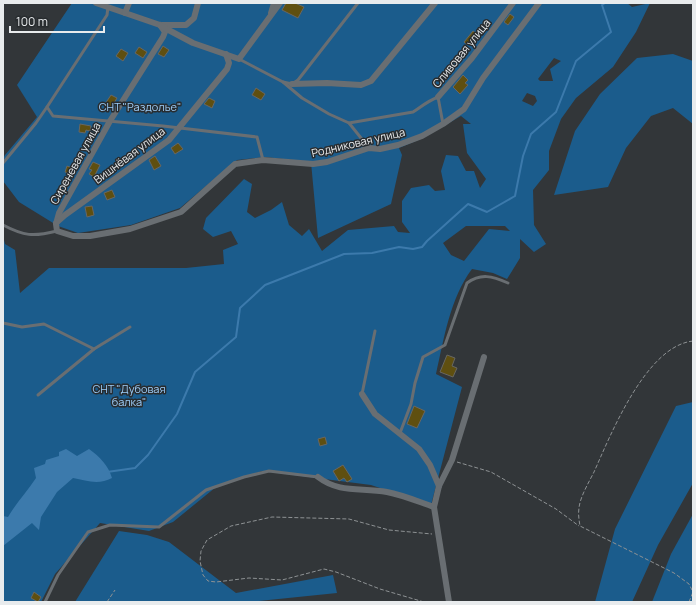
<svg xmlns="http://www.w3.org/2000/svg" width="696" height="605" font-family="Manrope,sans-serif">
	<rect width="100%" height="100%" fill="#323639"/>
	<!-- green -->
	<g fill="#1b5c8c" fill-rule="evenodd">
		<path d="M72,3H627L632,7L650,3L636,32L613,67L576,98L561,119L549,151V170L533,190L534,225L546,244L534,252L520,239V258L507,279L493,273L472,269C450,298 444,339 436,374L462,387L431,505L371,485L262,471L216,487L173,522L149,531L100,523L55,574L41,602H3V236L5,244L15,250L20,293L49,268H186L224,264L223,250L238,244L231,231L213,237L203,229L206,218L244,179L252,184L247,212L255,218L271,210L282,202L289,225L302,236L309,229L322,251L348,230L394,226L398,232L410,233L402,222V201L411,188L429,185L435,191L445,190L441,171L446,155L458,156L466,171H474L480,188L486,179L467,153L463,124H471L461,116L423,138L399,148L402,155L391,204L318,238L311,162L265,157L237,160L180,208L131,225L78,233L58,226L19,202L3,181V159L5,155L37,117L17,85ZM554,58L561,61L550,69L553,81H540L538,79ZM527,93L535,96L537,101L533,106L522,101ZM466,226H505L510,231L489,229L464,261L451,255L443,243Z"/>
		<polygon points="673,54 693,61 693,124 673,108 651,116 626,148 608,187 554,195 575,131 600,94 637,58"/>
		<polygon points="693,402 693,483 658,545 632,602 595,602 615,529 676,406"/>
		<polygon points="693,514 693,602 652,602 671,554"/>
		<polygon points="119,531 147,535 169,542 236,593 333,575 337,593 250,602 75,602"/>
	</g>
	<!-- water -->
	<path fill="#3c7aac" d="M66,449L77,456L89,449C100,457 108,465 112,478C99,485 87,481 73,478L57,492L41,517L39,530L32,523L3,546V516L8,517C16,503 27,492 36,478L34,468L45,464L46,460L59,456V452Z"/>
	<g fill="none" stroke-linecap="round" stroke-linejoin="round">
		<!-- stream -->
		<polyline stroke="#3c7aac" stroke-width="2" points="107,472 135,468 148,455 177,414 195,372 236,337 240,308 265,285 344,254 372,253 399,247 413,249 422,247 427,241 468,204 487,212 515,196 523,156 531,134 556,112 576,61 611,32 602,5 605,3"/>
	</g>
	<!-- building -->
	<g fill="#5f4f10" stroke="#686762">
		<polygon points="286,3 295,3 304,7 298,18 282,10"/>
		<polygon points="510,14 514,17 508,25 504,22"/>
		<polygon points="473,31 477,34 467,45 464,42"/>
		<polygon points="163,46 169,50 164,57 158,54"/>
		<polygon points="139,47 147,52 143,58 135,53"/>
		<polygon points="121,49 128,53 123,61 116,56"/>
		<polygon points="463,75 468,80 465,83 468,85 460,94 453,87"/>
		<polygon points="256,88 265,94 261,100 252,95"/>
		<polygon points="111,95 117,98 111,108 105,104"/>
		<polygon points="209,98 215,101 212,108 204,104"/>
		<polygon points="80,124 91,126 90,131 86,130 85,133 79,132"/>
		<polygon points="178,143 183,149 175,154 171,148"/>
		<polygon points="155,156 161,166 154,170 149,160"/>
		<polygon points="93,162 100,165 94,177 89,174 92,170 89,169"/>
		<polygon points="67,166 75,169 72,175 65,172"/>
		<polygon points="112,190 115,197 107,200 104,193"/>
		<polygon points="92,206 94,215 87,217 85,207"/>
		<polygon points="447,355 455,358 452,366 457,368 453,377 440,372"/>
		<polygon points="414,406 425,411 417,428 407,424"/>
		<polygon points="325,437 327,444 320,446 318,439"/>
		<polygon points="343,465 352,479 347,482 344,478 339,481 333,471"/>
		<polygon points="34,592 41,597 38,602 31,598"/>
	</g>
	<g fill="none" stroke-linecap="round" stroke-linejoin="round">
		<!-- path -->
		<g stroke="#8e9294" stroke-width="1" stroke-dasharray="4 2" stroke-linecap="butt">
			<path d="M693,341C646,346 611,434 594,472C589,482 580,497 579,508C578,514 579,520 580,526L674,573L689,584L693,592"/>
			<polyline points="457,462 491,472 556,509 579,526"/>
			<polyline points="107,602 115,590"/>
			<polyline points="424,602 380,589 336,572 324,569 282,580 249,578 216,582 208,581 203,575 200,561 201,551 207,540 231,526 272,517 349,519 389,530 432,534"/>
			<polyline points="689,602 693,592"/>
		</g>
		<!-- lane -->
		<g stroke="#696e72" stroke-width="3">
			<polyline points="108,7 107,15 47,107 53,116 163,126 257,137 263,160"/>
			<polyline points="239,59 283,82 292,84 298,80 358,3"/>
			<path d="M283,82L302,98L329,114L349,123L413,112C422,106 428,101 438,97L443,124"/>
			<polyline points="349,123 369,148"/>
			<polyline points="3,163 36,123 47,107"/>
			<path d="M3,225C24,236 33,237 57,231"/>
			<polyline points="3,323 22,327 44,324 94,349 38,395"/>
			<polyline points="94,349 130,327"/>
			<polyline points="362,394 375,331"/>
			<path d="M400,433L411,404L415,383L423,357L445,345L467,283C481,273 492,276 508,283"/>
			<polyline points="45,602 58,575 88,532 110,525 159,527 206,490 244,477 269,471 318,477"/>
		</g>
		<!-- street -->
		<g stroke="#696e72" stroke-width="6">
			<polyline points="96,3 160,25 186,25 194,18 198,3"/>
			<polyline points="125,13 129,3"/>
			<polyline points="271,13 274,3"/>
			<polyline points="160,25 165,32 163,37 110,121 59,213 56,224 57,231 73,236 90,236 130,229 181,212 235,164 263,160 313,164 327,162 369,148 380,149 398,145 422,136 443,124 464,109 483,78 539,3"/>
			<polyline points="161,26 193,43 239,59 280,3"/>
			<polyline points="292,84 327,83 361,85 371,81 435,3"/>
			<polyline points="438,97 472,58 513,3"/>
			<polyline points="56,223 65,215 169,140 227,69 229,63 226,54"/>
			<polyline points="362,394 375,414 419,449 430,465 439,486"/>
			<path d="M318,477C340,494 362,487 387,492C403,495 419,502 434,507"/>
			<polyline points="449,602 434,507 439,486 452,460 484,357"/>
		</g>
	</g>
	<g text-anchor="middle" dominant-baseline="central" stroke-width="3" stroke-linejoin="round" paint-order="stroke">
		<!-- street labels -->
		<g font-size="11" fill="#e8ebed" stroke="#282c2f">
			<text transform="translate(461 53) rotate(-51)">Сливовая улица</text>
			<text transform="translate(358 142) rotate(-13)">Родниковая улица</text>
			<text transform="translate(129 155) rotate(-37)">Вишнёвая улица</text>
			<text transform="translate(75 163) rotate(-61)">Сиреневая улица</text>
		</g>
		<!-- park labels -->
		<g font-size="11" fill="#9dcdf8" stroke="#282c2f">
			<text x="140" y="106">СНТ "Раздолье"</text>
			<text x="129" y="388">СНТ "Дубовая<tspan x="129" dy="13">балка"</tspan></text>
		</g>
	</g>
	<!-- border -->
	<rect width="696" height="605" fill="none" stroke="#e8ebed" stroke-width="8"/>
	<!-- scale -->
	<path d="M10 26v6h94v-6" fill="none" stroke="#e8ebed" stroke-width="2"/>
	<text x="16" y="26" font-size="12" fill="#e8ebed" stroke="#282c2f" stroke-width="3" paint-order="stroke">100 m</text>
</svg>
